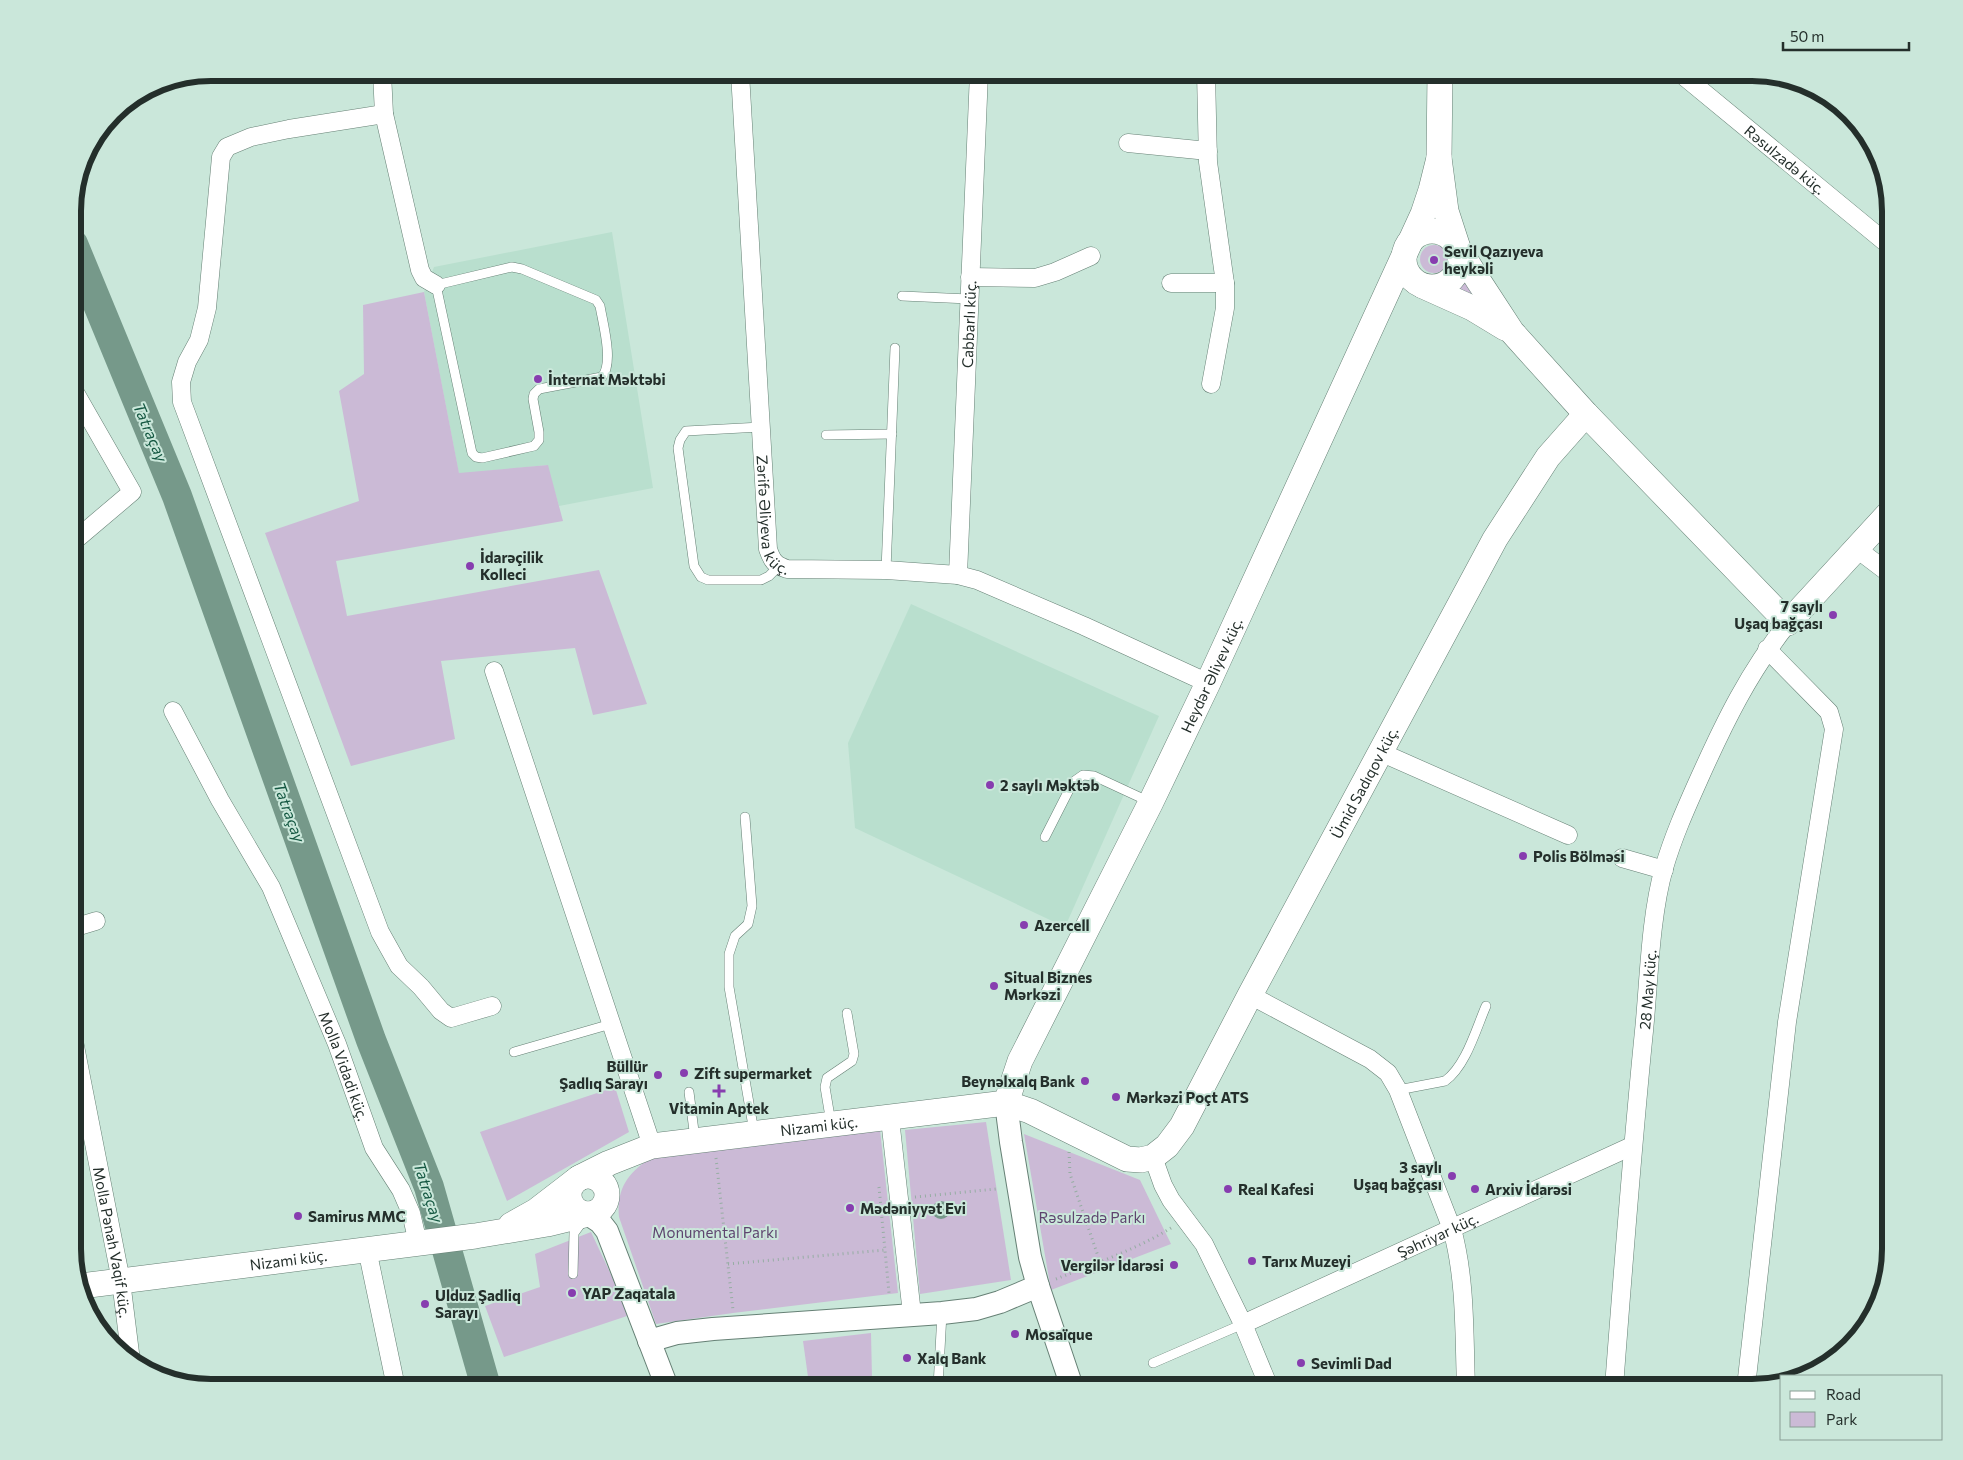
<svg xmlns="http://www.w3.org/2000/svg" width="1963" height="1460" font-family="Commissioner,sans-serif">
	<rect width="100%" height="100%" fill="#cae7da"/>
	<!-- built -->
	<g fill="#b9dfce">
		<polygon points="612,232 653,488 559,506 547,465 459,474 424,292 434,267"/>
		<polygon points="911,604 1159,716 1065,927 855,828 848,743"/>
	</g>
	<!-- green -->
	<g fill="#cbbad6">
		<circle cx="1434" cy="259" r="14"/>
		<polygon points="1464,276 1488,309 1454,288"/>
		<polygon points="424,292 459,473 548,465 563,521 336,561 347,616 599,570 647,704 593,715 575,648 441,661 455,739 351,766 265,533 359,501 339,391 364,374 363,305"/>
		<polygon points="615,1087 629,1132 507,1201 480,1132"/>
		<polygon points="986,1122 1011,1280 920,1294 905,1130"/>
		<path d="M880,1130L898,1293L733,1313L656,1324L619,1217C616,1188 629,1172 652,1157Z"/>
		<polygon points="1024,1134 1140,1180 1171,1244 1051,1290"/>
		<polygon points="591,1232 630,1315 504,1357 485,1306 540,1287 535,1254"/>
		<polygon points="871,1333 872,1378 809,1384 803,1341"/>
	</g>
	<!-- water -->
	<circle fill="#76998a" cx="941" cy="1210" r="9"/>
	<g fill="none" stroke-linecap="round" stroke-linejoin="round">
		<!-- river -->
		<polyline stroke="#76998a" stroke-width="30" points="73,244 177,496 371,1040 429,1187 486,1387"/>
		<!-- service casing -->
		<g stroke="#668075" stroke-width="10">
			<g id="service">
				<path d="M512,267L522,269L596,300L600,306C603,324 614,363 602,377L539,389L534,394L533,399L539,432V440L534,446L482,458L476,457L472,453L436,285Z"/>
				<polyline points="902,296 969,299"/>
				<polyline points="761,427 686,431 680,440 678,448 694,566 701,577 708,580 761,580 769,576 779,566"/>
				<polyline points="826,435 892,434"/>
				<polyline points="886,570 895,348"/>
				<polyline points="745,817 752,906 748,924 735,936 729,954 729,987 754,1132"/>
				<polyline points="1045,837 1073,782 1083,775 1094,776 1150,802"/>
				<polyline points="514,1052 611,1024"/>
				<path d="M1398,1090L1445,1081C1466,1066 1476,1029 1486,1006"/>
				<polyline points="689,1092 695,1139"/>
				<polyline points="831,1123 825,1087 827,1078 852,1061 854,1054 847,1013"/>
				<polyline points="573,1274 574,1233 582,1222"/>
				<polyline points="1153,1363 1243,1324"/>
				<polyline points="938,1387 942,1313"/>
			</g>
		</g>
		<!-- minor casing -->
		<g stroke="#668075" stroke-width="19">
			<g id="minor">
				<polyline points="382,73 384,114 420,270 424,278 436,285"/>
				<path id="s1" d="M740,73L768,549C772,561 775,565 787,569L886,570L958,575L977,580L1084,626L1208,683"/>
				<polyline points="1206,73 1208,162 1225,283 1225,308 1211,384"/>
				<path id="s2" d="M1680,73L1890,246"/>
				<polyline points="384,114 289,129 251,137 227,147 221,157 207,308 199,340 187,362 181,382 182,402 380,932 399,966 421,987 441,1011 451,1018 492,1006"/>
				<polyline points="1128,143 1208,151"/>
				<polyline points="970,277 1035,278 1055,272 1091,256"/>
				<polyline points="1171,283 1225,283"/>
				<polyline points="73,389 132,492 73,542"/>
				<polyline points="1857,549 1890,574"/>
				<path id="s3" d="M958,575L979,73"/>
				<polyline points="494,671 652,1146"/>
				<path id="s4" d="M173,711L220,800L271,887L337,1044L374,1148L401,1190L411,1213L418,1243"/>
				<polyline points="1380,752 1568,835"/>
				<polyline points="1622,858 1664,870"/>
				<polyline points="73,928 96,921"/>
				<path d="M1250,995L1370,1059L1388,1073L1398,1090L1452,1229C1466,1280 1464,1335 1466,1387"/>
				<path id="s5" d="M73,1036L121,1281L131,1361"/>
				<polyline points="890,1119 912,1314"/>
				<polyline points="1153,1157 1163,1185 1171,1200 1204,1244 1243,1324 1269,1387"/>
				<polyline points="367,1249 396,1387"/>
				<path id="s6" d="M1243,1324L1632,1146"/>
				<path id="s7" d="M1614,1387C1623,1269 1632,1150 1644,1031C1649,981 1650,917 1664,868C1673,837 1686,808 1699,779C1725,721 1749,672 1788,623"/>
				<polyline points="1746,1387 1787,1022 1834,729 1829,712 1767,649"/>
			</g>
		</g>
		<!-- tertiary casing -->
		<g stroke="#668075" stroke-width="24">
			<g id="tertiary">
				<polyline points="588,1214 600,1222 607,1231 667,1387"/>
				<polyline points="1038,1286 1072,1387"/>
				<polyline points="649,1341 677,1333 713,1329 942,1313 976,1309 1000,1302 1038,1286 1030,1257 1011,1142 1006,1103"/>
			</g>
		</g>
		<!-- secondary casing -->
		<g stroke="#668075" stroke-width="26">
			<g id="secondary">
				<polyline points="1440,73 1439,158 1446,211 1458,248 1478,280 1512,332 1586,414 1788,623 1890,512"/>
				<circle cx="1432" cy="259" r="28"/>
				<polyline points="1423,286 1472,308 1505,328"/>
				<path id="s8" d="M1006,1103L1020,1061L1151,802L1208,683L1423,214L1431,190L1439,158"/>
				<circle cx="588" cy="1195" r="19"/>
				<path id="s9" d="M579,1178L609,1163L652,1146L1006,1103L1030,1111L1127,1159L1141,1160L1153,1157L1167,1146L1182,1126L1250,995L1495,539L1548,457L1586,414"/>
				<polyline points="511,1225 536,1211 575,1181"/>
				<path id="s10" d="M81,1286L475,1236L547,1224L588,1214"/>
			</g>
		</g>
		<!-- path -->
		<g stroke="#96ada3" stroke-width="3" stroke-dasharray="1 4" stroke-linecap="butt">
			<polyline points="1069,1152 1070,1174 1100,1262"/>
			<polyline points="716,1158 733,1310"/>
			<polyline points="879,1187 889,1293"/>
			<polyline points="915,1197 996,1189"/>
			<polyline points="728,1264 885,1250"/>
			<path d="M1056,1279C1094,1264 1135,1250 1171,1228"/>
		</g>
		<!-- service -->
		<use href="#service" stroke="#fff" stroke-width="9"/>
		<!-- minor -->
		<use href="#minor" stroke="#fff" stroke-width="18"/>
		<!-- tertiary -->
		<use href="#tertiary" stroke="#fff" stroke-width="22"/>
		<!-- secondary -->
		<use href="#secondary" stroke="#fff" stroke-width="25"/>
	</g>
	<!-- markers -->
	<g fill="#873daf" stroke="#cae7da" stroke-width="2">
		<circle cx="1434" cy="260" r="5"/>
		<circle cx="538" cy="379" r="5"/>
		<circle cx="470" cy="566" r="5"/>
		<circle cx="1833" cy="615" r="5"/>
		<circle cx="990" cy="785" r="5"/>
		<circle cx="1523" cy="856" r="5"/>
		<circle cx="1024" cy="925" r="5"/>
		<circle cx="994" cy="986" r="5"/>
		<circle cx="684" cy="1073" r="5"/>
		<circle cx="658" cy="1075" r="5"/>
		<circle cx="1085" cy="1081" r="5"/>
		<path d="M716.5 1083.5h5v5h5v5h-5v5h-5v-5h-5v-5h5z"/>
		<circle cx="1116" cy="1097" r="5"/>
		<circle cx="1452" cy="1176" r="5"/>
		<circle cx="1228" cy="1189" r="5"/>
		<circle cx="1475" cy="1189" r="5"/>
		<circle cx="850" cy="1208" r="5"/>
		<circle cx="298" cy="1216" r="5"/>
		<circle cx="1252" cy="1261" r="5"/>
		<circle cx="1174" cy="1265" r="5"/>
		<circle cx="572" cy="1293" r="5"/>
		<circle cx="425" cy="1304" r="5"/>
		<circle cx="1015" cy="1334" r="5"/>
		<circle cx="907" cy="1358" r="5"/>
		<circle cx="1301" cy="1363" r="5"/>
	</g>
	<g text-anchor="middle" dominant-baseline="central" stroke-width="4" stroke-linejoin="round" paint-order="stroke">
		<!-- street labels -->
		<g font-size="15" fill="#242f2b" stroke="#cae7da">
			<text stroke="none"><textPath href="#s2" startOffset="136">Rəsulzadə küç.</textPath></text>
			<text stroke="none"><textPath href="#s3" startOffset="251">Cabbarlı küç.</textPath></text>
			<text stroke="none"><textPath href="#s1" startOffset="445">Zərifə Əliyeva küç.</textPath></text>
			<text stroke="none"><textPath href="#s8" startOffset="475">Heydər Əliyev küç.</textPath></text>
			<text stroke="none"><textPath href="#s9" startOffset="1028">Ümid Sadıqov küç.</textPath></text>
			<text stroke="none"><textPath href="#s7" startOffset="399">28 May küç.</textPath></text>
			<text stroke="none"><textPath href="#s4" startOffset="395">Molla Vidadi küç.</textPath></text>
			<text stroke="none"><textPath href="#s9" startOffset="248">Nizami küç.</textPath></text>
			<text stroke="none"><textPath href="#s6" startOffset="214">Şəhriyar küç.</textPath></text>
			<text stroke="none"><textPath href="#s5" startOffset="210">Molla Pənah Vaqif küç.</textPath></text>
			<text stroke="none"><textPath href="#s10" startOffset="209">Nizami küç.</textPath></text>
		</g>
		<!-- poi labels -->
		<g font-size="15" font-weight="bold" fill="#242f2b" stroke="#cae7da" text-anchor="start">
			<text x="1444" y="251">Sevil Qazıyeva<tspan x="1444" dy="17">heykəli</tspan></text>
			<text x="548" y="379">İnternat Məktəbi</text>
			<text x="480" y="557">İdarəçilik<tspan x="480" dy="17">Kolleci</tspan></text>
			<text x="1823" y="606" text-anchor="end">7 saylı<tspan x="1823" dy="17">Uşaq bağçası</tspan></text>
			<text x="1000" y="785">2 saylı Məktəb</text>
			<text x="1533" y="856">Polis Bölməsi</text>
			<text x="1034" y="925">Azercell</text>
			<text x="1004" y="977">Situal Biznes<tspan x="1004" dy="17">Mərkəzi</tspan></text>
			<text x="648" y="1066" text-anchor="end">Büllür<tspan x="648" dy="17">Şadlıq Sarayı</tspan></text>
			<text x="694" y="1073">Zift supermarket</text>
			<text x="1075" y="1081" text-anchor="end">Beynəlxalq Bank</text>
			<text x="1126" y="1097">Mərkəzi Poçt ATS</text>
			<text x="719" y="1108" text-anchor="middle">Vitamin Aptek</text>
			<text x="1442" y="1167" text-anchor="end">3 saylı<tspan x="1442" dy="17">Uşaq bağçası</tspan></text>
			<text x="1238" y="1189">Real Kafesi</text>
			<text x="1485" y="1189">Arxiv İdarəsi</text>
			<text x="860" y="1208">Mədəniyyət Evi</text>
			<text x="308" y="1216">Samirus MMC</text>
			<text x="1262" y="1261">Tarıx Muzeyi</text>
			<text x="1164" y="1265" text-anchor="end">Vergilər İdarəsi</text>
			<text x="582" y="1293">YAP Zaqatala</text>
			<text x="435" y="1295">Ulduz Şadliq<tspan x="435" dy="17">Sarayı</tspan></text>
			<text x="1025" y="1334">Mosaïque</text>
			<text x="917" y="1358">Xalq Bank</text>
			<text x="1311" y="1363">Sevimli Dad</text>
		</g>
		<!-- park labels -->
		<g font-size="15" fill="#5e446f" stroke="#cae7da">
			<text x="1092" y="1217">Rəsulzadə Parkı</text>
			<text x="715" y="1232">Monumental Parkı</text>
		</g>
		<!-- water labels -->
		<g font-size="16" font-style="italic" fill="#155842" stroke="#cae7da">
			<text transform="translate(151 432) rotate(67)">Tatraçay</text>
			<text transform="translate(290 812) rotate(70)">Tatraçay</text>
			<text transform="translate(429 1192) rotate(72)">Tatraçay</text>
		</g>
	</g>
	<!-- crop -->
	<path d="M0 0H1963V1460H0ZM211 81H1752A130 130 0 0 1 1882 211V1249A130 130 0 0 1 1752 1379H211A130 130 0 0 1 81 1249V211A130 130 0 0 1 211 81Z" fill="#cae7da" fill-rule="evenodd"/>
	<path fill="none" stroke="#242f2b" stroke-width="6" d="M211 81H1752A130 130 0 0 1 1882 211V1249A130 130 0 0 1 1752 1379H211A130 130 0 0 1 81 1249V211A130 130 0 0 1 211 81Z"/>
	<!-- legend -->
	<rect x="1780" y="1375" width="162" height="65" fill="#cae7da" stroke="#889d94"/>
	<rect x="1790" y="1391" width="25" height="8" fill="#ffffff" stroke="#889d94"/>
	<text x="1826" y="1400" font-size="15" fill="#242f2b">Road</text>
	<rect x="1790" y="1412" width="25" height="15" fill="#cbbad6" stroke="#889d94"/>
	<text x="1826" y="1425" font-size="15" fill="#242f2b">Park</text>
	<!-- scale -->
	<path d="M1783 42v8h126v-8" fill="none" stroke="#242f2b" stroke-width="2.5"/>
	<text x="1790" y="42" font-size="15" fill="#242f2b" stroke="#cae7da" stroke-width="4" paint-order="stroke">50 m</text>
</svg>
